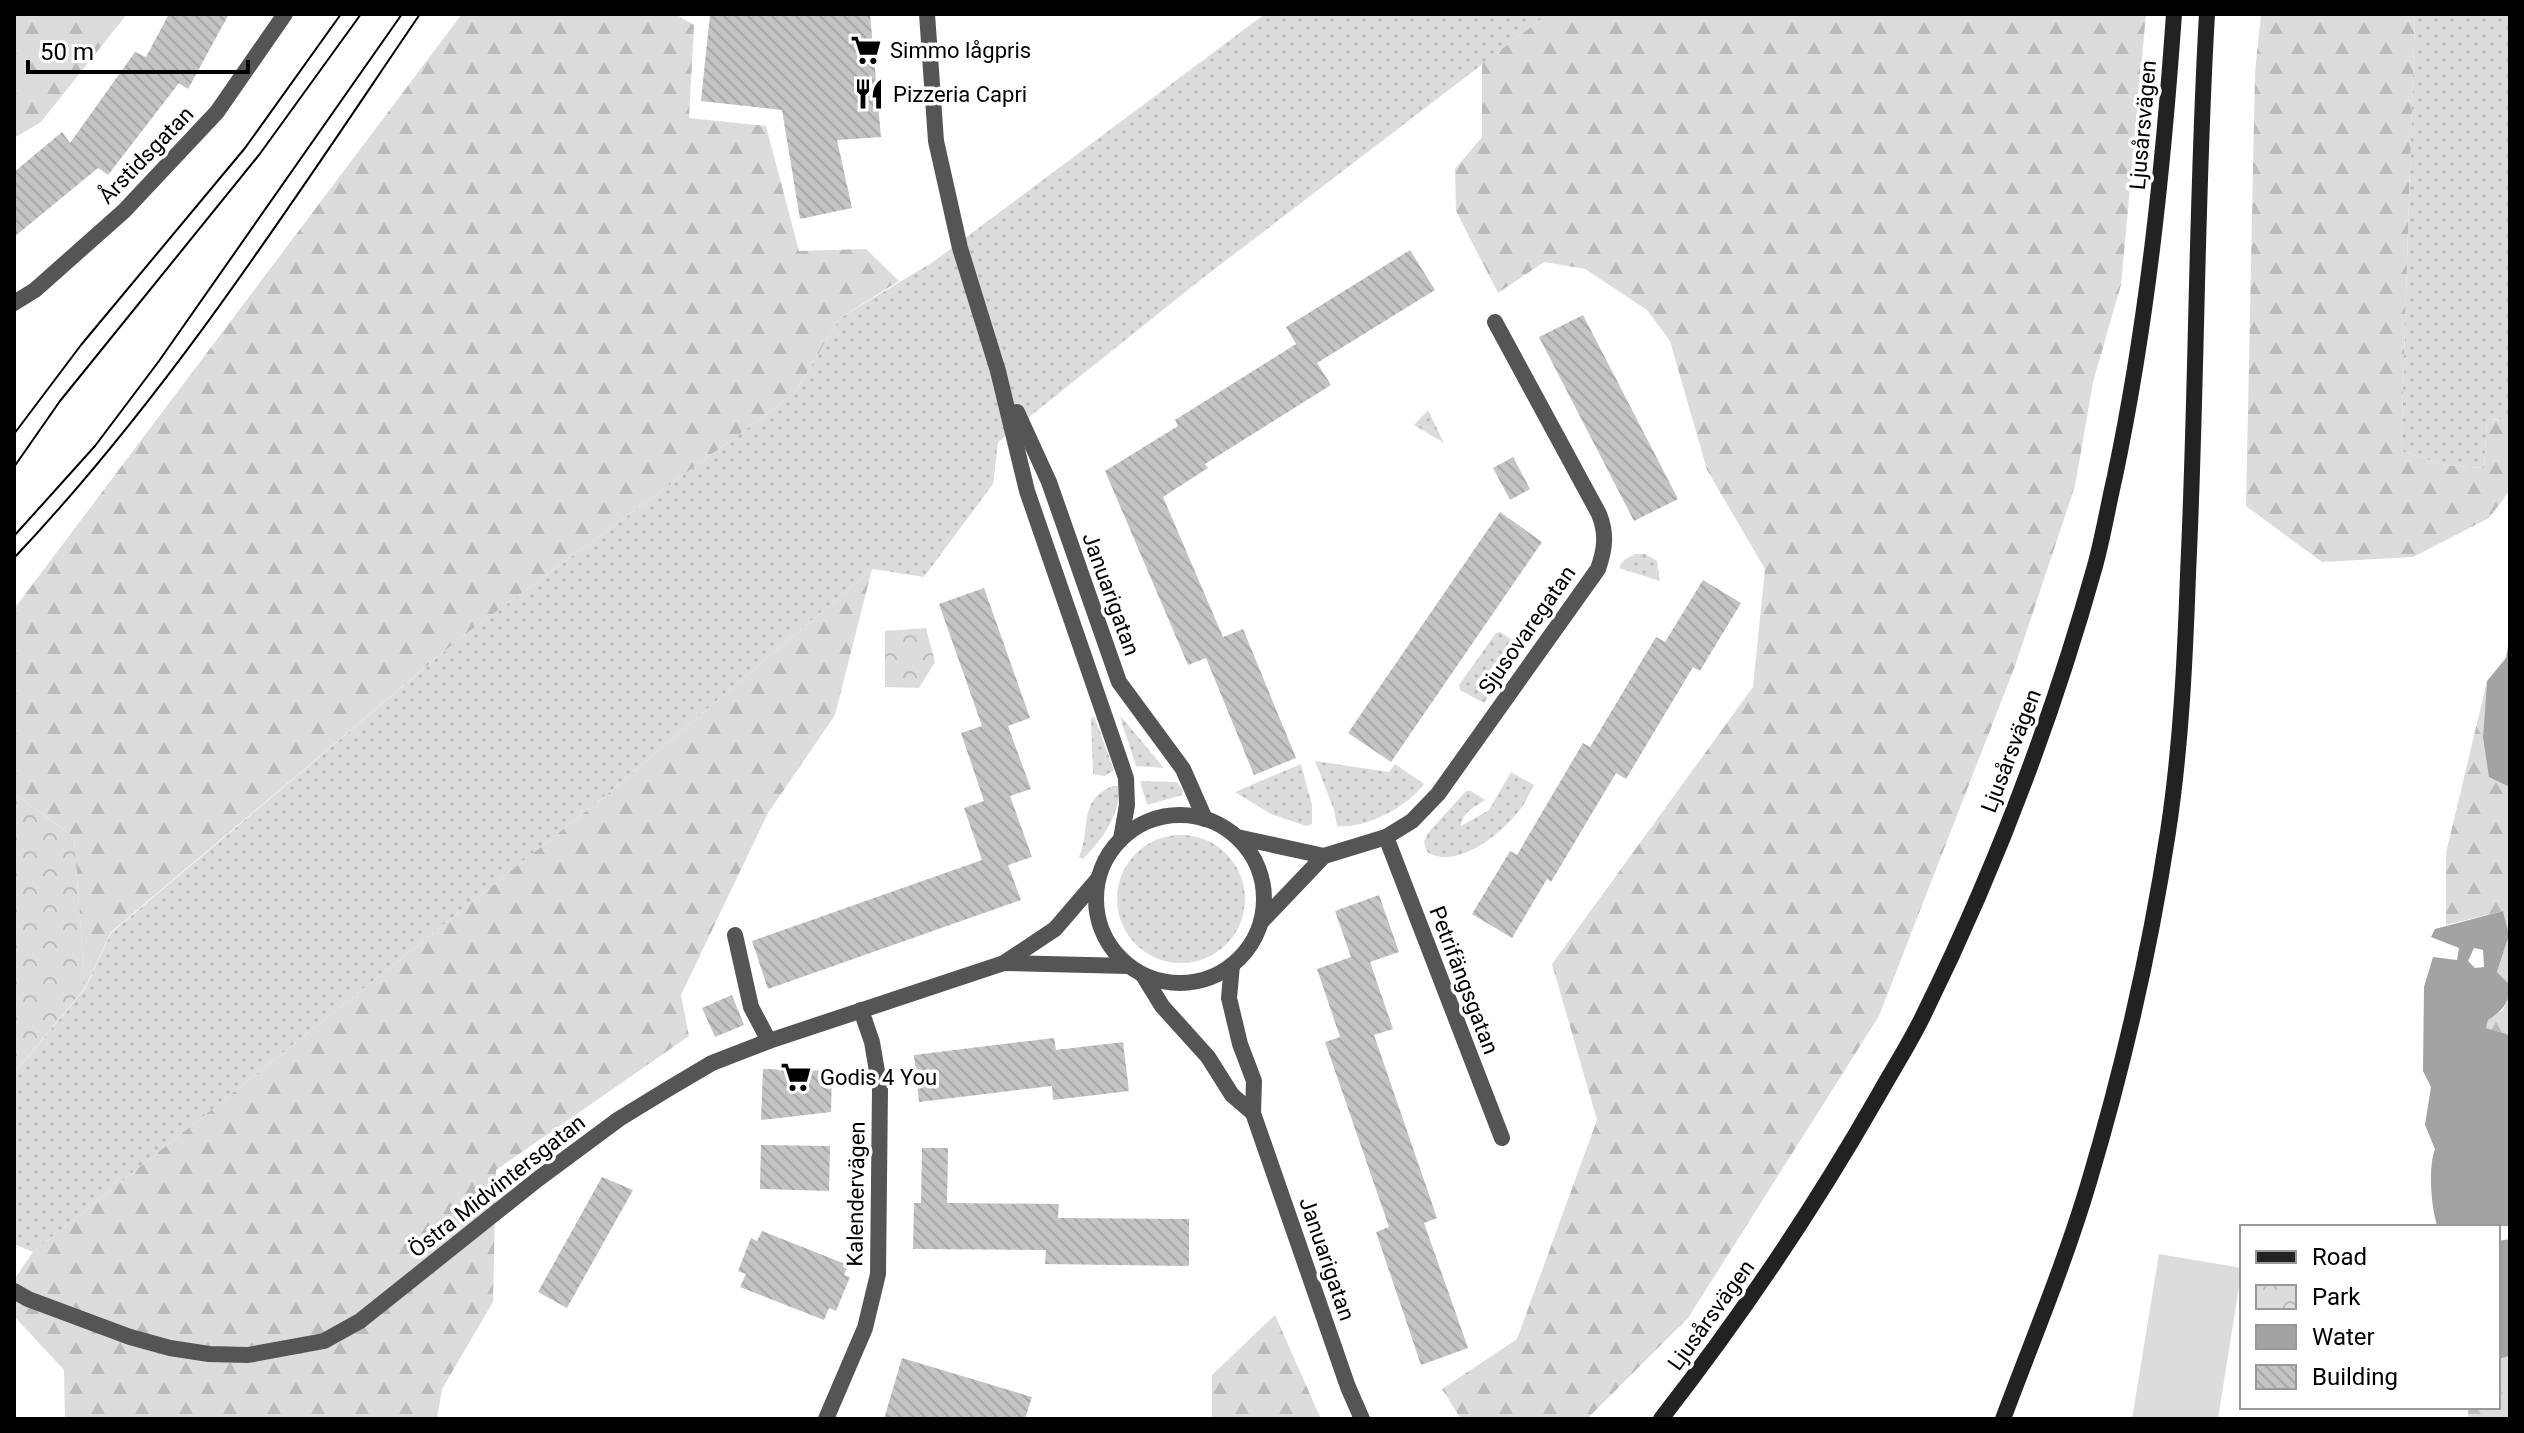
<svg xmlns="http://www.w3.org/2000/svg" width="2524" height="1433" font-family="Roboto,sans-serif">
	<defs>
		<pattern id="grass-dots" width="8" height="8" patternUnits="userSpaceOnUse" patternTransform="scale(2)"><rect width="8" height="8" fill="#dcdcdc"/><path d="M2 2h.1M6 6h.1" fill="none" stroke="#bbb" stroke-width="1.8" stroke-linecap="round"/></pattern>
		<pattern id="forest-firs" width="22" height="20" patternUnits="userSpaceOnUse" patternTransform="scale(2)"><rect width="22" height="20" fill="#dcdcdc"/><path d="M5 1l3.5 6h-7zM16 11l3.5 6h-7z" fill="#bbb"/></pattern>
		<pattern id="park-crowns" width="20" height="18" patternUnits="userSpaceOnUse" patternTransform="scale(2)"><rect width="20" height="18" fill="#dcdcdc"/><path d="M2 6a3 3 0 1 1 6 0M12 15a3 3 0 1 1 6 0" fill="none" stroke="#bbb"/></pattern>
		<pattern id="building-back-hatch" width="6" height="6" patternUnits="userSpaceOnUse" patternTransform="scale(2)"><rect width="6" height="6" fill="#c4c4c4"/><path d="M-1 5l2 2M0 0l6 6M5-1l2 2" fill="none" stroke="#a7a7a7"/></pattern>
	</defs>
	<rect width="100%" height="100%" fill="#fff"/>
	<!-- grass -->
	<g fill="url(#grass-dots)">
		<polygon points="1265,14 1548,14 1199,281 998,442 993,484 924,577 872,569 605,796 33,1252 14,1244 14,1073 85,989 111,933 460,638 794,394 840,318 933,262"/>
		<polygon points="2415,14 2510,14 2510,419 2487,420 2484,468 2445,465 2401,451"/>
		<polygon points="1428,410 1444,443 1414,425"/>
		<polygon points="1635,554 1645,554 1657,561 1660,581 1619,568 1624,560"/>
		<polygon points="1500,632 1521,646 1520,650 1484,703 1460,690 1459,685 1496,633"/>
		<polygon points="1094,716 1114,770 1105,776 1093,774 1091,719"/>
		<polygon points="1120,717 1123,719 1164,768 1136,766"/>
		<path d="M1315,761L1389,772L1395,764L1424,784C1407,807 1366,829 1337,826L1334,810Z"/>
		<polygon points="1301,764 1312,805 1312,824 1306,826 1271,814 1235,792"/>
		<path d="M1511,772L1534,785C1529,794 1525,804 1518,812C1500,835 1456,870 1427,852L1424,842L1428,833L1466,791H1471L1485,800C1475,807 1462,812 1461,826L1489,810Z"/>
		<polygon points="1140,781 1177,782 1183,791 1182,795 1147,805"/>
		<path d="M1112,786H1118C1122,813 1102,840 1083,859L1079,857C1092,825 1077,803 1112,786Z"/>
		<circle cx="1181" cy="899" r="64"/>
	</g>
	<!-- forest -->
	<g fill="url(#forest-firs)">
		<polygon points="14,14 127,14 41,122 14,138"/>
		<polygon points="462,14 675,14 694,25 689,118 766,126 799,251 866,249 899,281 840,318 794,394 460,638 111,932 85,988 74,837 14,794 14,609"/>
		<polygon points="1548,14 2146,14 2121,285 2093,382 2075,486 2015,666 1879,1016 1688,1318 1587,1419 1461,1419 1442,1389 1517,1339 1597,1120 1552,964 1753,687 1765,569 1707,470 1670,341 1647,310 1585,269 1544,262 1498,293 1456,211 1455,169 1482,137 1482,64"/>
		<polygon points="2261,14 2415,14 2401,451 2445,465 2484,468 2487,420 2510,419 2510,490 2489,518 2413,557 2322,562 2246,506 2255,72"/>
		<polygon points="872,569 835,715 768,813 681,995 689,1036 496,1170 493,1302 442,1389 437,1419 65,1419 64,1370 14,1316 14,1280 33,1252 605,796"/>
		<polygon points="2487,681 2483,737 2510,787 2510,985 2497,972 2509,935 2503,911 2446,925 2446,853"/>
		<polygon points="2510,995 2510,1035 2486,1028 2488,1020 2503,1010"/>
		<polygon points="1275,1315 1321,1419 1212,1419 1212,1375"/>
		<polygon points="2510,1356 2510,1419 2469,1419 2467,1407 2498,1407 2498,1359"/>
	</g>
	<!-- park -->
	<g fill="url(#park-crowns)">
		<polygon points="926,628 935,662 919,688 885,687 885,631"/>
		<polygon points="14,794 74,837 85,988 14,1073"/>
	</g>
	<!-- pitch -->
	<polygon fill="#dcdcdc" points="2159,1254 2242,1268 2218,1419 2132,1419"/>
	<!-- water -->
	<g fill="#a3a3a3" fill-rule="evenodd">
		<polygon points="2510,633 2510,787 2489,777 2483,737 2487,681 2506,658"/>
		<path d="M2503,911L2509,935L2497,972L2510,985C2510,1003 2502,1011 2488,1020L2486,1028L2510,1035V1226L2441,1227L2437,1225C2431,1206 2428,1168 2435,1149L2425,1125L2431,1087L2423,1071L2424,987L2433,957L2457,960L2459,948L2431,937L2435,929ZM2474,948L2483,950L2484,967L2475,968L2468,961Z"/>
		<polygon points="2510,1239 2510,1356 2498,1359 2498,1241"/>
	</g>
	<!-- building -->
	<g fill="url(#building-back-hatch)">
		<polygon points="169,14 229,14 188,89 179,83 108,175 98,168 14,237 14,172 62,132 70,143 135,52 146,57"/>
		<polygon points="710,14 870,14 881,137 837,140 852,208 800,219 782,110 701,101"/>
		<polygon points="1410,250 1435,290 1317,363 1331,385 1205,464 1208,468 1163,497 1223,637 1243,629 1296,758 1254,775 1206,658 1188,665 1105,471 1178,426 1175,420 1296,344 1286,327"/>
		<polygon points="1583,315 1678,499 1634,521 1539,337"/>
		<polygon points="1513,457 1530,489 1510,500 1493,468"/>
		<polygon points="1500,512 1542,542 1391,762 1348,733"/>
		<polygon points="1703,580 1741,603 1700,671 1693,667 1626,779 1616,773 1551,882 1547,879 1512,938 1472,914 1510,851 1517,855 1583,743 1590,747 1656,637 1665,642"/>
		<polygon points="984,588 1030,718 1008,726 1031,789 1010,796 1032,857 1008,865 1021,900 768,989 752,941 982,860 964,808 984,801 961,733 982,726 939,604"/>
		<polygon points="1379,895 1399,952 1370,962 1393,1029 1374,1035 1437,1218 1424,1223 1468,1348 1421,1365 1376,1232 1389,1227 1325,1042 1340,1037 1317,969 1351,957 1335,911"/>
		<polygon points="732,995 744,1025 715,1037 702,1008"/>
		<polygon points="1054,1038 1056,1050 1123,1042 1129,1091 1053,1100 1052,1086 919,1102 914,1055"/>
		<polygon points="763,1069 832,1071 831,1112 761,1120"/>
		<polygon points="761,1145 830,1146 829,1191 760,1189"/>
		<polygon points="922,1148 948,1148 947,1203 1059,1204 1058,1218 1189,1219 1189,1266 1045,1264 1046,1250 913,1249 914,1203 921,1203"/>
		<polygon points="602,1177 633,1190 567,1308 538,1292"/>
		<polygon points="762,1231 848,1265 844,1275 850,1277 836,1311 829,1308 824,1320 740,1287 746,1274 738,1271 751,1238 757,1241"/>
		<polygon points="902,1358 1032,1397 1025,1419 884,1419"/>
	</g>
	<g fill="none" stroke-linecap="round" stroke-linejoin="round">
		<!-- lane -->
		<polyline stroke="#555" stroke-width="16" points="735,935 751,1007 769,1041"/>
		<!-- street -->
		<g stroke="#555" stroke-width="16">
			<polyline points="927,14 936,141 960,248 998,371 1027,491 1126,778 1127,805 1121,839"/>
			<polyline points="14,303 35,290 124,211 217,112 285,14"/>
			<polyline points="1017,412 1049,482 1119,682 1183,769 1205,819"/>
			<circle cx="1180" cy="899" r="84"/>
			<polyline points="1237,837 1324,856"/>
			<polyline points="1386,837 1502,1138"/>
			<path d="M1261,922L1324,856L1386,837L1412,821L1438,794L1598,569C1605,549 1607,534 1599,514L1495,322"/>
			<polyline points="1004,963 1128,966"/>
			<polyline points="1232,965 1229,998 1240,1044 1254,1081 1253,1113 1348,1387 1362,1419"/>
			<polyline points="1143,975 1162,1006 1208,1057 1232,1095 1253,1113"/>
			<polyline points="14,1291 28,1299 130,1337 170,1348 209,1354 248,1355 324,1341 360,1321 538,1179 619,1119 668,1089 712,1063 769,1041 1004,963 1055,929 1098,879"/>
			<polyline points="826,1419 865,1328 878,1274 880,1089 872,1042 861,1010"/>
		</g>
		<!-- secondary -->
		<g stroke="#222" stroke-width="16">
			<path d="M1661,1419C1742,1315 1813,1210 1878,1096C1893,1069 1910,1043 1923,1016C1994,872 2052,720 2095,566C2103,537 2108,506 2115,476C2147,323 2163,170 2174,14"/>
			<path d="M2003,1419C2032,1341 2065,1263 2089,1182C2123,1068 2150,950 2168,832C2181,747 2185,660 2188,574C2197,387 2196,201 2207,14"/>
		</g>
		<!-- tram -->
		<g stroke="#000" stroke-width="2">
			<polyline points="14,434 81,345 245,148 341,14"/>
			<polyline points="14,467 60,401 259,155 361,14"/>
			<polyline points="14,536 95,446 159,361 402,14"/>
			<path d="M14,558C169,394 293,201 420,14"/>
		</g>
	</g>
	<!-- icons -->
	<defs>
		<g id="supermarket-bare" transform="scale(2.4)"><path d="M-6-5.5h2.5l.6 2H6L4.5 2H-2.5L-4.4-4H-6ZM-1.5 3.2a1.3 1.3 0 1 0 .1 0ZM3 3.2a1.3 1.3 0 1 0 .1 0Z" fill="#000" stroke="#fff" stroke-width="2.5" paint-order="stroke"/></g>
		<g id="restaurant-bare" transform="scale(2.4)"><path d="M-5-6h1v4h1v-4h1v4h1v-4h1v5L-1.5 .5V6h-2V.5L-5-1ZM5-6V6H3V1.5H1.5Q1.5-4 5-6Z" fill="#000" stroke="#fff" stroke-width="2.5" paint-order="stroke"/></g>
	</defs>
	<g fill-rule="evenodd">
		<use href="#supermarket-bare" x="866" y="50"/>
		<use href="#restaurant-bare" x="869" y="94"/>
		<use href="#supermarket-bare" x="796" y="1077"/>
	</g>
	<g text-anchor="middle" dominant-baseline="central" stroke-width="7" stroke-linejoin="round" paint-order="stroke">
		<!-- poi labels -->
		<g font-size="22" fill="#000" stroke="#fff" text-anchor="start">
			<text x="890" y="50">Simmo lågpris</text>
			<text x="893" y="94">Pizzeria Capri</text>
			<text x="820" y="1077">Godis 4 You</text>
		</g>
		<!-- street labels -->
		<g font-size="22" fill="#000" stroke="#fff">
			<text transform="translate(2143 125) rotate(-85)">Ljusårsvägen</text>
			<text transform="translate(146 155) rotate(-46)">Årstidsgatan</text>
			<text transform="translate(1111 594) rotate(70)">Januarigatan</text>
			<text transform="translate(1527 630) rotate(-55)">Sjusovaregatan</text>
			<text transform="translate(2011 751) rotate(-69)">Ljusårsvägen</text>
			<text transform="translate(1464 980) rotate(69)">Petrifängsgatan</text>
			<text transform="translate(497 1186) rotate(-38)">Östra Midvintersgatan</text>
			<text transform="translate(856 1194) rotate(-89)">Kalendervägen</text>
			<text transform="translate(1327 1259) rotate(71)">Januarigatan</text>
			<text transform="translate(1711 1315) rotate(-54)">Ljusårsvägen</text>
		</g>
	</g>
	<!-- border -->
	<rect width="2524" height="1433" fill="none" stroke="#000000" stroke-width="32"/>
	<!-- legend -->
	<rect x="2240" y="1225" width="260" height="184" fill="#ffffff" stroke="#999999" stroke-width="2"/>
	<rect x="2256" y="1251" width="40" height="12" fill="#222222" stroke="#999999" stroke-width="2"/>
	<text x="2312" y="1265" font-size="24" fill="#000000">Road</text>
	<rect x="2256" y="1285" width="40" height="24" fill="url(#park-crowns)" stroke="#999999" stroke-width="2"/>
	<text x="2312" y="1305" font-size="24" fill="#000000">Park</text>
	<rect x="2256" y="1325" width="40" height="24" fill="#a3a3a3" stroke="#999999" stroke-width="2"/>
	<text x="2312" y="1345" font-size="24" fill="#000000">Water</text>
	<rect x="2256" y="1365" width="40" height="24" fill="url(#building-back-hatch)" stroke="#999999" stroke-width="2"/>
	<text x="2312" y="1385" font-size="24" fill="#000000">Building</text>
	<!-- scale -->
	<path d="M28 60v12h220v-12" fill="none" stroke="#000000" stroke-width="4"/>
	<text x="40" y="60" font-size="24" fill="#000000" stroke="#ffffff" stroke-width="6" paint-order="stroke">50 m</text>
</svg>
